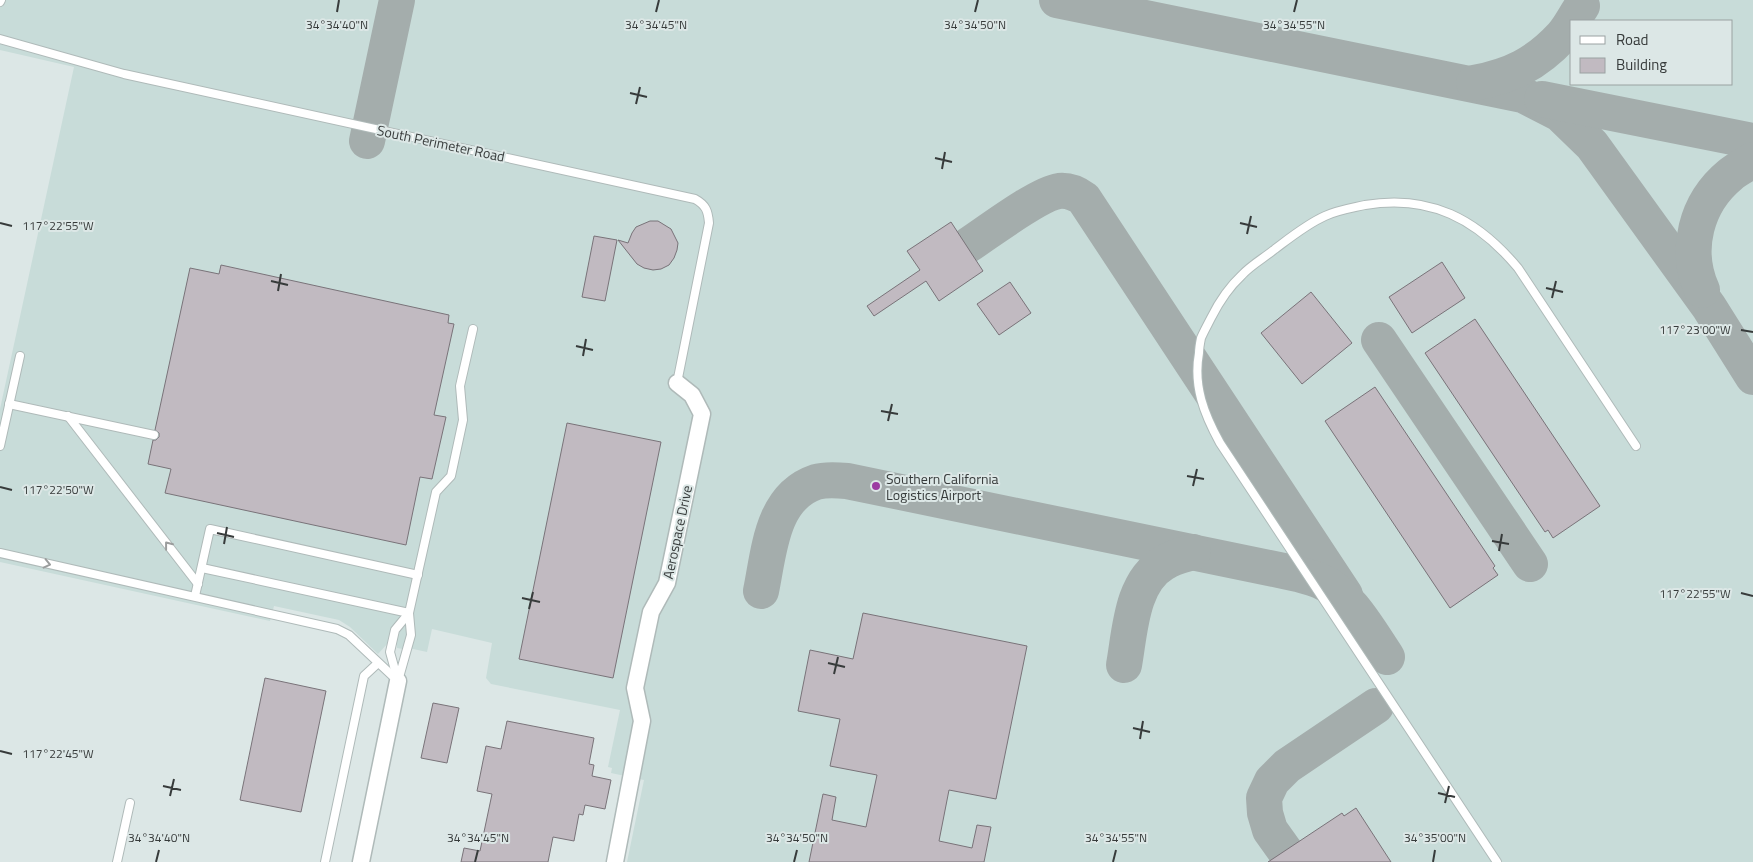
<svg xmlns="http://www.w3.org/2000/svg" width="1753" height="862" font-family="'Titillium Web',sans-serif">
	<rect width="100%" height="100%" fill="#dce7e6"/>
	<!-- built -->
	<path fill="#c8dcd9" fill-rule="evenodd" d="M0,0H1753V862H627L644,780L611,773L612,768L608,767L620,710L491,684L486,678L492,643L432,629L427,652L404,647L403,649L397,648V645L388,643L378,654L350,627L339,620L274,606L270,621L0,562V409L74,67L0,50ZM1572,21H1732V84H1572Z"/>
	<g fill="none" stroke-linecap="round" stroke-linejoin="round">
		<!-- taxiway -->
		<g stroke="#a4adac" stroke-width="36">
			<polyline points="1057,0 1523,95 1560,114 1592,145 1709,307 1753,377"/>
			<path d="M1474,83C1511,76 1536,64 1562,36C1570,27 1575,16 1582,6"/>
			<polyline points="1542,99 1753,141"/>
			<polyline points="367,141 397,0"/>
			<path d="M967,246C987,233 1038,194 1059,191C1069,190 1076,193 1084,199L1345,595"/>
			<path d="M1702,290C1684,250 1696,203 1730,175C1737,169 1746,165 1753,160"/>
			<polyline points="1379,340 1530,564"/>
			<path d="M761,591C769,553 771,497 816,482C826,479 837,480 847,481L1298,574C1305,576 1313,578 1320,581C1349,593 1370,632 1387,657"/>
			<path d="M1124,665C1130,632 1131,582 1164,563C1173,557 1183,555 1193,552"/>
			<polyline points="1285,851 1270,830 1265,813 1264,798 1272,781 1287,766 1376,706"/>
		</g>
	</g>
	<!-- building -->
	<g fill="#c1bac1" stroke="#797379">
		<polygon points="650,221 658,221 671,229 678,243 677,250 674,258 669,265 661,269 653,270 644,268 637,264 618,240 628,243 632,233 636,227"/>
		<polygon points="951,222 983,271 939,301 926,281 874,316 867,306 920,270 907,251"/>
		<polygon points="594,236 617,240 605,301 582,297"/>
		<polygon points="1442,262 1465,298 1412,333 1389,297"/>
		<polygon points="221,265 449,315 448,323 454,324 434,415 446,417 432,479 420,477 406,545 165,493 171,469 148,464 153,440 156,440 159,437 159,433 155,430 190,268 219,274"/>
		<polygon points="1010,282 1031,313 999,335 977,304"/>
		<polygon points="1311,292 1352,343 1302,384 1261,333"/>
		<polygon points="1475,319 1600,506 1553,538 1548,530 1545,532 1425,353"/>
		<polygon points="1375,387 1495,566 1493,568 1498,575 1450,608 1325,421"/>
		<polygon points="567,423 661,442 613,678 519,659"/>
		<polygon points="863,613 1027,646 996,799 949,790 939,841 972,848 977,825 991,827 984,862 809,862 823,794 836,797 832,820 866,827 877,775 830,766 840,719 798,711 810,650 853,659"/>
		<polygon points="265,678 326,691 301,812 240,800"/>
		<polygon points="433,703 459,708 447,763 421,758"/>
		<polygon points="507,721 594,738 589,764 594,765 592,776 611,780 605,809 585,805 583,815 579,814 574,841 553,837 548,862 461,862 464,848 480,851 492,794 477,791 486,746 501,749"/>
		<polygon points="1356,808 1391,862 1268,862 1342,813 1344,816"/>
	</g>
	<g fill="none" stroke-linecap="round" stroke-linejoin="round">
		<!-- service casing -->
		<g stroke="#afbab9" stroke-width="10">
			<g id="service">
				<polyline points="0,2 1,0"/>
				<path d="M0,39L124,74L695,199C706,205 708,211 709,223L677,383"/>
				<polyline points="9,404 154,435"/>
				<polyline points="68,416 198,584"/>
				<polyline points="0,446 20,356"/>
				<polyline points="0,553 337,629 349,635 398,681"/>
				<polyline points="202,568 409,613 436,492 451,476 463,420 460,386 473,329"/>
				<polyline points="195,596 210,529 418,575"/>
				<polygon points="409,613 411,635 398,681 390,652 395,630"/>
				<polyline points="117,862 130,803"/>
				<polyline points="325,862 364,676 378,663"/>
				<path d="M1497,862L1220,443C1204,414 1193,386 1199,353C1199,348 1200,343 1201,338C1204,331 1208,324 1211,318C1219,302 1229,287 1242,275C1251,265 1264,258 1275,249C1291,237 1307,224 1325,216C1338,210 1352,208 1365,205C1430,194 1477,219 1518,268L1636,446"/>
			</g>
		</g>
		<!-- minor casing -->
		<g stroke="#afbab9" stroke-width="19">
			<g id="minor">
				<polyline points="361,862 398,681"/>
				<polyline points="615,862 642,721 635,688 651,612 667,583 702,414 692,395 677,383"/>
			</g>
		</g>
		<!-- service -->
		<use href="#service" stroke="#fff" stroke-width="8"/>
		<!-- minor -->
		<use href="#minor" stroke="#fff" stroke-width="16"/>
	</g>
	<!-- one-way arrows -->
	<defs><path id="oneway-chevron" d="M-2-3.5L2.5 0L-2 3.5" fill="none" stroke-width="1.6" stroke-linecap="round" stroke-linejoin="round" transform="scale(1.25)"/></defs>
	<g stroke="#9b9d9d">
		<use href="#oneway-chevron" transform="translate(168 545) rotate(-128)"/>
		<use href="#oneway-chevron" transform="translate(47 564) rotate(13)"/>
	</g>
	<!-- ticks -->
	<path fill="none" stroke="#373b3b" stroke-width="2" d="M337,12L339,0M656,12L659,0M975,12L978,0M1294,12L1297,0M630,93L647,97M636,104L640,87M935,158L952,162M942,169L945,152M0,223L12,226M1240,223L1257,227M1247,234L1251,216M271,281L288,285M1546,288L1563,292M278,291L281,274M1552,298L1556,281M1741,330L1753,332M576,346L593,350M583,356L586,339M881,411L898,414M888,421L892,404M1187,476L1204,479M1193,486L1197,469M0,487L12,490M217,533L234,537M1492,541L1509,544M224,544L227,527M1499,551L1502,534M1741,593L1753,596M522,598L540,602M529,609L533,592M828,663L845,667M834,674L838,657M1133,728L1150,732M1140,739L1143,721M0,751L12,754M163,786L181,790M1438,793L1455,797M170,796L174,779M1445,803L1449,786M156,862L159,850M475,862L478,850M794,862L797,850M1113,862L1116,850M1433,862L1435,850"/>
	<!-- markers -->
	<circle fill="#9c3ba2" stroke="#dce7e6" stroke-width="2" cx="876" cy="486" r="5"/>
	<g text-anchor="middle" dominant-baseline="central" stroke-width="4" stroke-linejoin="round" paint-order="stroke">
		<!-- street labels -->
		<g font-size="14" fill="#373b3b" stroke="#dce7e6">
			<text transform="translate(441 143) rotate(12)">South Perimeter Road</text>
			<text transform="translate(677 532) rotate(-78)">Aerospace Drive</text>
		</g>
		<!-- poi labels -->
		<g font-size="14" fill="#373b3b" stroke="#dce7e6" text-anchor="start">
			<text x="886" y="478">Southern California<tspan x="886" dy="16">Logistics Airport</tspan></text>
		</g>
	</g>
	<g font-size="12" text-anchor="middle" fill="#373b3b" stroke="#dce7e6" stroke-width="4" stroke-linejoin="round" paint-order="stroke">
		<text x="337" y="29">34°34'40"N</text>
		<text x="656" y="29">34°34'45"N</text>
		<text x="975" y="29">34°34'50"N</text>
		<text x="1294" y="29">34°34'55"N</text>
		<text x="58" y="230">117°22'55"W</text>
		<text x="1695" y="334">117°23'00"W</text>
		<text x="58" y="494">117°22'50"W</text>
		<text x="1695" y="598">117°22'55"W</text>
		<text x="58" y="758">117°22'45"W</text>
		<text x="159" y="842">34°34'40"N</text>
		<text x="478" y="842">34°34'45"N</text>
		<text x="797" y="842">34°34'50"N</text>
		<text x="1116" y="842">34°34'55"N</text>
		<text x="1435" y="842">34°35'00"N</text>
	</g>
	<!-- legend -->
	<rect x="1570" y="20" width="162" height="65" fill="#dce7e6" stroke="#9aa2a2"/>
	<rect x="1580" y="36" width="25" height="8" fill="#ffffff" stroke="#9aa2a2"/>
	<text x="1616" y="45" font-size="15" fill="#373b3b">Road</text>
	<rect x="1580" y="58" width="25" height="15" fill="#c1bac1" stroke="#9aa2a2"/>
	<text x="1616" y="70" font-size="15" fill="#373b3b">Building</text>
</svg>
